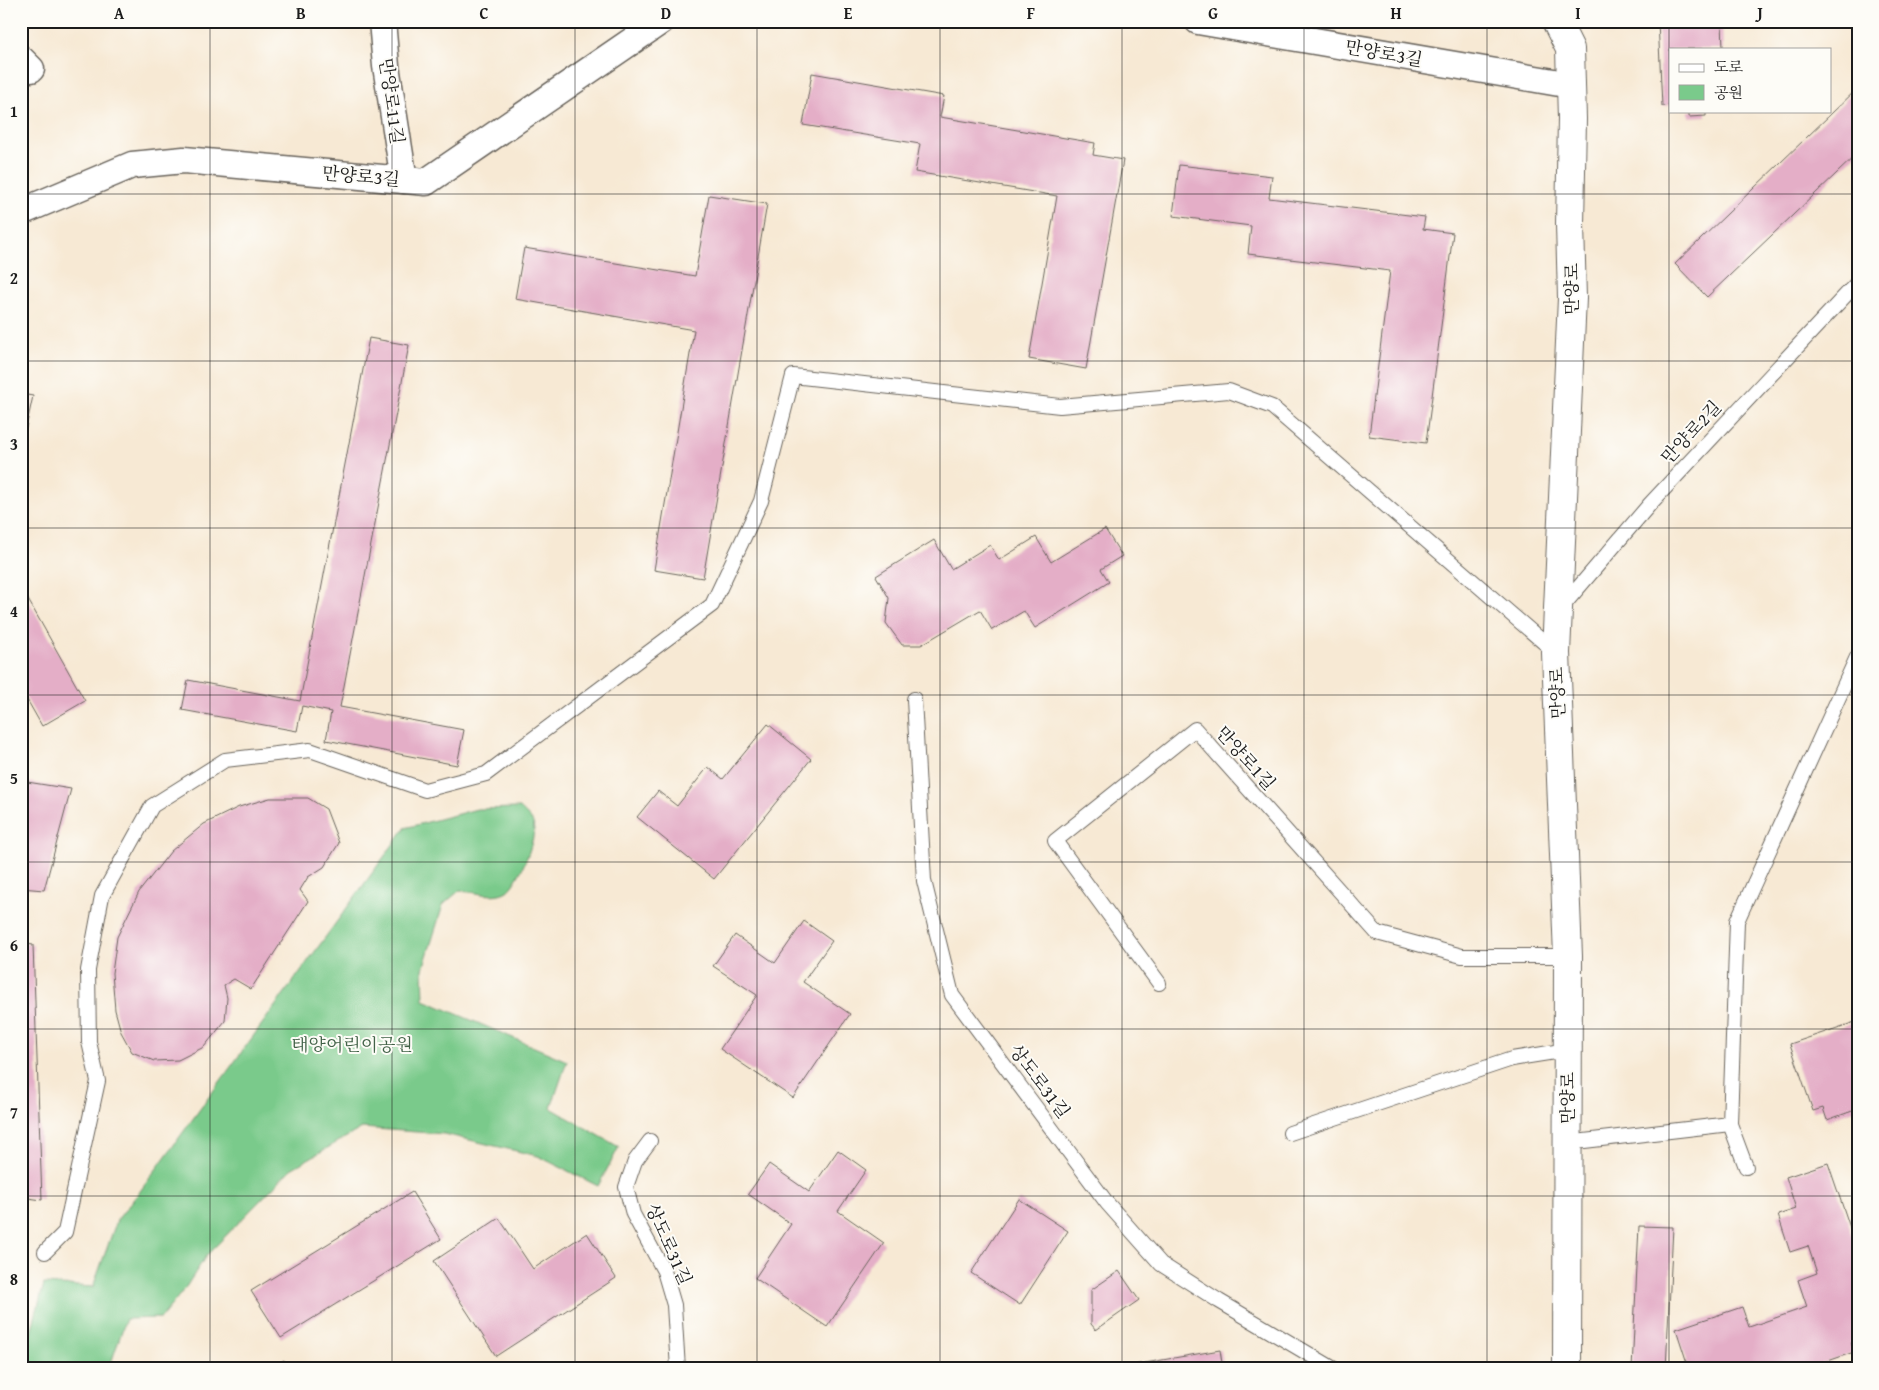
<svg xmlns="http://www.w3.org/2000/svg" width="1879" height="1390" font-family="'Gentium Book Plus','Noto Serif KR',serif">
	<rect width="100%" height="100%" fill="#fdfcf7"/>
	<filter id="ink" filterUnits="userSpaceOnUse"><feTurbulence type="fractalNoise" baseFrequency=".02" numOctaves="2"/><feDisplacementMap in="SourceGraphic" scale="10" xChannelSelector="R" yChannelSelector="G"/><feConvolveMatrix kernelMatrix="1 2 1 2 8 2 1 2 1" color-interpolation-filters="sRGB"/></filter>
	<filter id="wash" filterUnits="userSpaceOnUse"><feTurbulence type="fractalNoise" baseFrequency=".0096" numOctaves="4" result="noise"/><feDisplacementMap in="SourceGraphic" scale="20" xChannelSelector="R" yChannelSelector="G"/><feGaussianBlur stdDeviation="1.12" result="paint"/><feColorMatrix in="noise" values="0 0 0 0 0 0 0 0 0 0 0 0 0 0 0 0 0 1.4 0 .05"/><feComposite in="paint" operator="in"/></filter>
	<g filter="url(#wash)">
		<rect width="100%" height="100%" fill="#f7e9d4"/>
		<!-- green -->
		<path fill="#7aca8b" stroke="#4b7354" d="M520,808C524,812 531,818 533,823C538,837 519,882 507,891C494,899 474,892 460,890L443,905L423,969L424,1000L567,1061L551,1108L619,1147L598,1186L538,1156L444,1134L362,1128L291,1169L206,1256L186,1287L161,1318L126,1319L109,1369H21L44,1284L93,1287L117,1220L141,1190L405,828L477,809Z"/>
		<g id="blocks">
			<!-- building -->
			<g fill="#e4aec7">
				<polygon points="1658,21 1722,21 1723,49 1670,49 1670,105 1662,106"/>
				<polygon points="812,73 944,96 940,117 1095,143 1093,155 1123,160 1086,369 1029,359 1057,196 915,172 920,144 803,125"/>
				<polygon points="1858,88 1858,153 1707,297 1675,264"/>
				<polygon points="1689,111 1706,111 1706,116 1689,117"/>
				<polygon points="1179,165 1272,176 1269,198 1425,217 1423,229 1453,233 1426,443 1369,436 1390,271 1248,254 1251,226 1173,216"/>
				<polygon points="709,195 767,204 703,578 654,570 694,330 515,299 524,248 695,276"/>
				<polygon points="369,338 409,345 340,707 464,730 457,765 326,740 331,712 302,706 297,731 182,710 188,680 300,701"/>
				<polygon points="21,394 33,396 22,446 21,446"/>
				<polygon points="1105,529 1122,556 1101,569 1109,582 1035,628 1024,611 992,630 980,610 921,645 902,645 886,623 889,598 876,576 934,540 951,569 990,545 999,560 1036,537 1051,562"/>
				<polygon points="21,587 85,701 42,726 21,689"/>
				<polygon points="768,724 811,759 714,879 637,817 658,791 677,806 708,767 723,779"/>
				<polygon points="21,781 71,789 44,890 21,888"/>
				<polygon points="270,798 308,798 326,809 339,843 324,867 308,877 300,890 308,901 251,989 234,979 224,985 227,998 225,1021 204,1047 178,1060 154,1061 132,1052 121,1032 115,1010 112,973 117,937 139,892 171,851 204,824 239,807"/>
				<polygon points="804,921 832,941 803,982 850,1014 793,1098 720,1049 757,995 713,966 735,935 775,963"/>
				<polygon points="21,943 33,945 42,1200 21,1197"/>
				<polygon points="1858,1021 1858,1109 1827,1120 1823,1108 1813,1111 1790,1044"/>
				<polygon points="838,1150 866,1170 838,1211 884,1243 827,1327 755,1278 791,1224 748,1194 769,1164 809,1192"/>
				<polygon points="1828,1163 1858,1251 1858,1340 1851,1342 1854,1352 1805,1369 1689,1369 1676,1329 1742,1307 1749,1327 1807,1307 1798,1280 1817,1273 1808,1246 1790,1252 1778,1215 1796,1209 1786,1177"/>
				<polygon points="412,1192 441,1239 281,1338 251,1291"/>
				<polygon points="1019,1199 1068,1231 1020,1305 971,1273"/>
				<polygon points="499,1218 533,1269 587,1233 616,1278 496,1356 434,1261"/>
				<polygon points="1639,1226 1673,1227 1666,1369 1632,1369"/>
				<polygon points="1119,1271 1139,1300 1096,1330 1091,1324 1091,1290"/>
				<polygon points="1220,1350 1223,1369 1116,1369 1116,1368"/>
				<polygon points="284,1360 289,1369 269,1369"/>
			</g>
		</g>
	</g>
	<g filter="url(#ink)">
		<use href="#blocks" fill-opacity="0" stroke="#69645c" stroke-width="1"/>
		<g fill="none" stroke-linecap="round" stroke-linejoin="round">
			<!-- service casing -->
			<g stroke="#69645c" stroke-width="16">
				<g id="service">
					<polyline points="1561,608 1650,504 1858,282"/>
					<polyline points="914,699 924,881 952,995 1107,1203 1161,1264 1219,1301 1334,1369"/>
					<polyline points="1159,983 1055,841 1195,729 1377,933 1462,956 1568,956"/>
					<polyline points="1730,1124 1746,1167"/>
					<polyline points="1290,1133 1512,1059 1567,1050"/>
					<polyline points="650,1141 635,1161 626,1187 633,1214 664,1271 674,1305 678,1369"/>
					<polyline points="1567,1143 1730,1124 1737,921 1858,655"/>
					<polyline points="45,1252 65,1232 98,1081 89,1042 88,970 102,896 152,806 225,760 310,750 425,790 486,774 712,605 761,501 793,376 1060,406 1229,391 1272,407 1556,653"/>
				</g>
			</g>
			<!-- minor casing -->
			<g stroke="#69645c" stroke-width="29">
				<g id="minor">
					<polyline points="382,21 386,66 404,180"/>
					<polyline points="1198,21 1571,85"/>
					<polyline points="21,59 31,69"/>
					<polyline points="21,212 132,165 184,160 426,182 661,21"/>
				</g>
			</g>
			<!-- tertiary casing -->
			<g stroke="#69645c" stroke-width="30">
				<polyline id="tertiary" points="1556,21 1570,49 1572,119 1570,224 1572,298 1556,653 1568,956 1567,1369"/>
			</g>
			<!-- service -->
			<use href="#service" stroke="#fff" stroke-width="14"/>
			<!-- minor -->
			<use href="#minor" stroke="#fff" stroke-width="26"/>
			<!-- tertiary -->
			<use href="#tertiary" stroke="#fff" stroke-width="28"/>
		</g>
	</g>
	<!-- grid -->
	<path fill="none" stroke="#1c1c1c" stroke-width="1" stroke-opacity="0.55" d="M210,21V1369M392,21V1369M575,21V1369M757,21V1369M940,21V1369M1122,21V1369M1304,21V1369M1487,21V1369M1669,21V1369M21,194H1858M21,361H1858M21,528H1858M21,695H1858M21,862H1858M21,1029H1858M21,1196H1858"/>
	<g text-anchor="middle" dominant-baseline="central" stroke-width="4" stroke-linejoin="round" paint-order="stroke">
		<!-- street labels -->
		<g font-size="18" fill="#1c1c1c" stroke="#fdfcf7">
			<text transform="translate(1384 53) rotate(10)">만양로3길</text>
			<text transform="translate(392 101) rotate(82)">만양로11길</text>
			<text transform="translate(361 176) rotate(5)">만양로3길</text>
			<text transform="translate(1571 289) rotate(-90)">만양로</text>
			<text transform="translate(1691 432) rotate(-47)">만양로2길</text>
			<text transform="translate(1557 693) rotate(-92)">만양로</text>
			<text transform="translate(1246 758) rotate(48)">만양로1길</text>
			<text transform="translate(1040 1081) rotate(53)">상도로31길</text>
			<text transform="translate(1567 1098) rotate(-90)">만양로</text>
			<text transform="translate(669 1244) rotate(66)">상도로31길</text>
		</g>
		<!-- park labels -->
		<g font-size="18" fill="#426248" stroke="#fdfcf7">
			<text x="352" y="1044">태양어린이공원</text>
		</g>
	</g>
	<!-- margin -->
	<rect width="1879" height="1390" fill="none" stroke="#fdfcf7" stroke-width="55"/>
	<!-- legend -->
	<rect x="1669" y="48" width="162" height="65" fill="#fdfcf7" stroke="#a3a29f"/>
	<rect x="1679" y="64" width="25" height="8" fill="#ffffff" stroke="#a3a29f"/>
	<text x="1714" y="72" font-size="15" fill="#1c1c1c">도로</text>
	<rect x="1679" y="85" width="25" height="15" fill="#7aca8b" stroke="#a3a29f"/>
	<text x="1714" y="98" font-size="15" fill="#1c1c1c">공원</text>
	<rect x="28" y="28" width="1824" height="1334" fill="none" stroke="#1c1c1c" stroke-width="2"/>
	<g font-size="16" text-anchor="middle" font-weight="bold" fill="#1c1c1c">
		<text x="119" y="19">A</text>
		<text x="301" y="19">B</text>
		<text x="484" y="19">C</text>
		<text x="666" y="19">D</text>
		<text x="848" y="19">E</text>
		<text x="1031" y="19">F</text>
		<text x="1213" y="19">G</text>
		<text x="1396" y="19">H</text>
		<text x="1578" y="19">I</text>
		<text x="1760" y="19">J</text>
		<text x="14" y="117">1</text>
		<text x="14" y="284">2</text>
		<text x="14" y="450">3</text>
		<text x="14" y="617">4</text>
		<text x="14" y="784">5</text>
		<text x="14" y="951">6</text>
		<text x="14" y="1118">7</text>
		<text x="14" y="1285">8</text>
	</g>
</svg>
